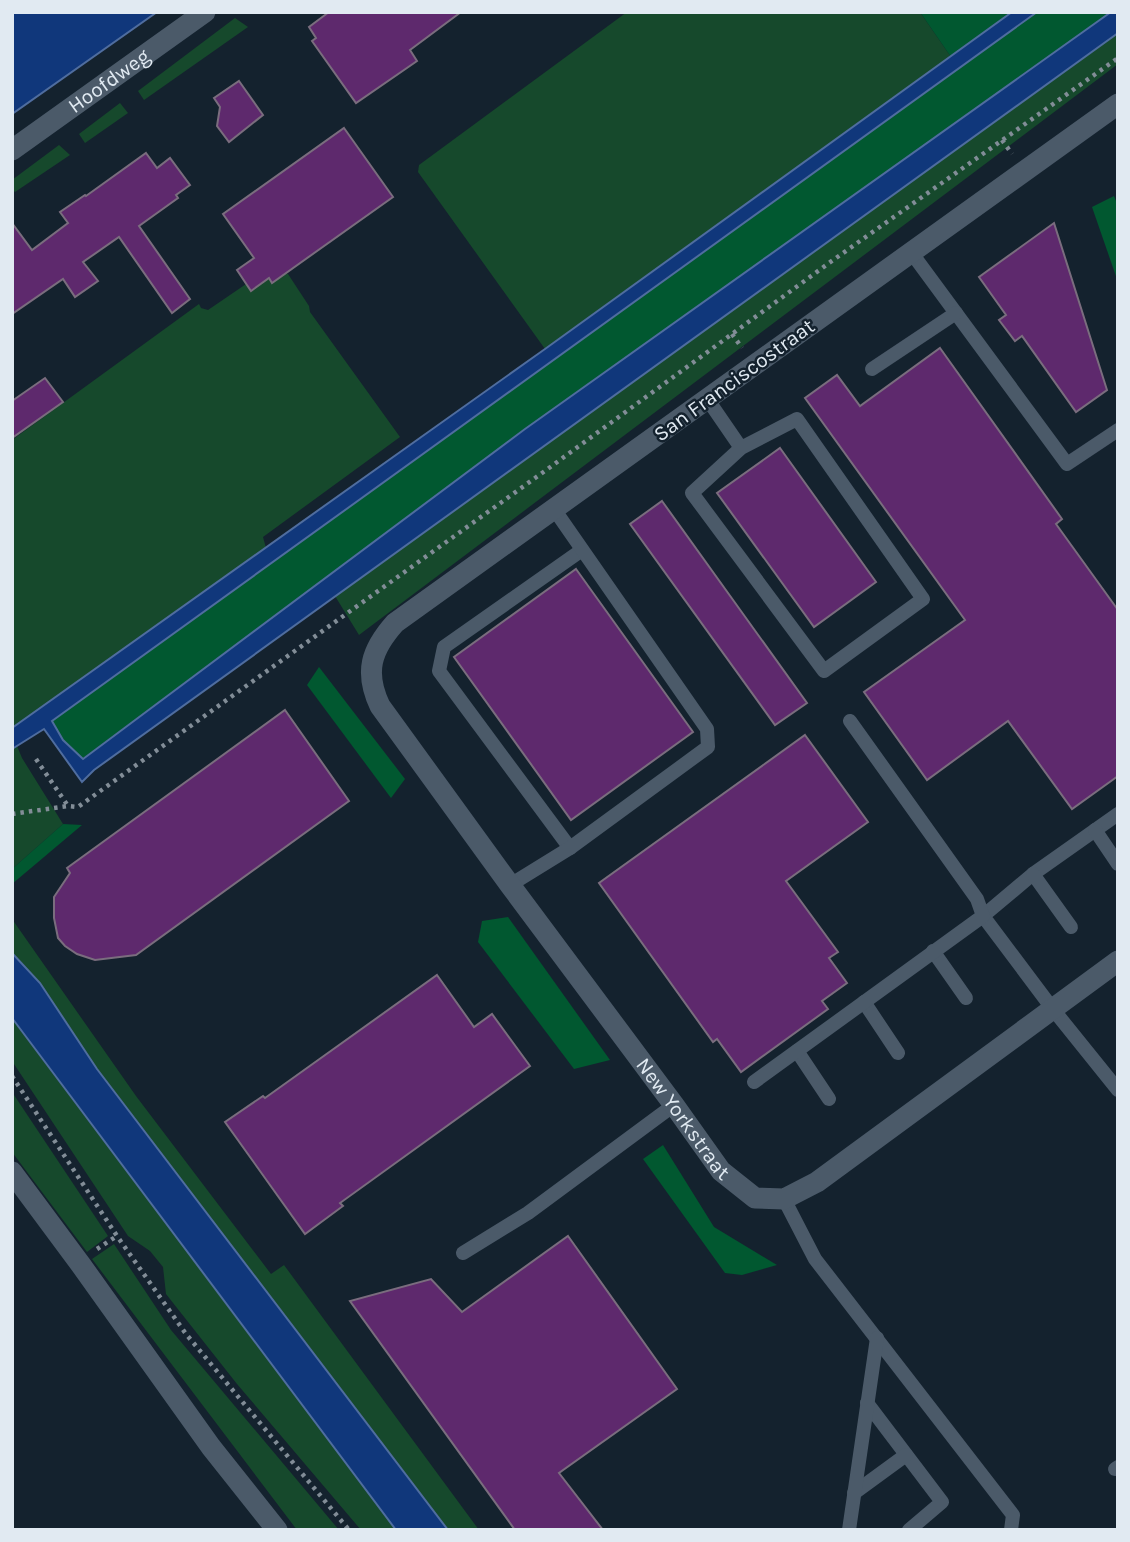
<svg xmlns="http://www.w3.org/2000/svg" width="1130" height="1542" font-family="Karla,sans-serif">
	<rect width="100%" height="100%" fill="#14222e"/>
	<!-- green -->
	<g fill="#16492c">
		<polygon points="627,12 920,12 951,57 545,349 418,172 419,165"/>
		<polygon points="235,18 248,27 144,100 138,91"/>
		<polygon points="1118,33 1118,64 359,635 335,596"/>
		<polygon points="120,103 128,113 85,143 79,134"/>
		<polygon points="59,145 70,155 15,192 12,189 12,180"/>
		<polygon points="265,271 288,274 309,306 310,312 400,437 263,537 266,548 12,728 12,440 199,304 201,308 208,310"/>
		<polygon points="17,746 22,758 63,824 12,869 12,749"/>
		<polygon points="12,919 136,1096 271,1274 284,1265 479,1530 448,1530 97,1069 40,983 12,953"/>
		<polygon points="12,1019 396,1530 361,1530 237,1384 166,1294 163,1267 150,1251 128,1236 12,1061"/>
		<polygon points="12,1092 108,1236 87,1252 12,1152"/>
		<polygon points="114,1244 171,1330 339,1530 297,1530 92,1259"/>
	</g>
	<!-- forest -->
	<g fill="#015830">
		<polygon points="920,12 1012,12 951,57"/>
		<polygon points="1037,12 1111,12 525,429 82,759 63,740 51,721"/>
		<polygon points="1114,196 1118,206 1118,282 1092,207"/>
		<polygon points="319,667 405,779 391,798 307,685"/>
		<polygon points="63,824 82,825 12,884 12,869"/>
		<polygon points="508,917 610,1060 574,1069 478,942 482,921"/>
		<polygon points="663,1145 714,1227 777,1265 742,1275 725,1273 643,1159"/>
	</g>
	<!-- water -->
	<g fill="#10377b" stroke="#4f6d9f" stroke-width="2">
		<polygon points="12,12 157,12 12,114"/>
		<polygon points="1012,12 1037,12 52,721 63,740 83,759 525,429 1111,12 1118,12 1118,33 94,770 82,782 44,729 12,749 12,728 545,349"/>
		<polygon points="12,953 40,983 97,1069 448,1530 396,1530 12,1018"/>
	</g>
	<!-- building -->
	<g fill="#5e296d" stroke="#7a6d7e" stroke-width="2">
		<polygon points="329,12 461,12 410,50 417,61 356,103 312,41 316,38 309,27"/>
		<polygon points="239,81 263,115 229,142 217,126 220,107 214,98"/>
		<polygon points="344,128 393,197 272,283 269,278 251,291 237,270 254,258 223,214"/>
		<polygon points="146,153 157,168 170,158 190,185 176,195 178,198 139,226 190,299 172,313 119,237 83,262 98,281 75,297 63,279 12,314 12,223 32,250 68,223 60,212 85,195 86,196"/>
		<polygon points="1054,223 1107,390 1076,412 1022,336 1015,341 999,320 1006,315 979,277"/>
		<polygon points="940,348 1062,519 1056,524 1118,610 1118,776 1072,809 1008,721 927,780 864,692 965,620 805,398 837,375 860,406"/>
		<polygon points="45,378 63,402 12,438 12,401"/>
		<polygon points="780,448 876,582 814,627 717,493"/>
		<polygon points="662,501 807,703 775,725 630,524"/>
		<polygon points="576,569 693,732 571,820 454,657"/>
		<polygon points="285,710 349,801 136,955 95,960 77,954 65,946 58,938 54,918 54,897 70,873 67,868"/>
		<polygon points="805,735 868,822 786,881 838,952 829,958 847,983 822,1001 828,1009 741,1072 717,1039 713,1042 599,883"/>
		<polygon points="437,975 474,1027 492,1014 530,1066 340,1203 343,1206 305,1234 225,1122 263,1096 265,1098"/>
		<polygon points="568,1236 677,1389 559,1473 603,1530 515,1530 350,1301 431,1279 462,1312"/>
	</g>
	<g fill="none" stroke-linecap="round" stroke-linejoin="round">
		<!-- path -->
		<g stroke="#828d97" stroke-width="4.5" stroke-dasharray="3.5 5" stroke-linecap="butt">
			<polyline points="1002,140 1012,154"/>
			<polyline points="732,334 742,348"/>
			<polyline points="36,759 68,806"/>
			<polyline points="12,814 68,806 78,807 549,468 829,263 1118,58"/>
			<polyline points="12,1076 117,1236 186,1334 349,1530"/>
			<polyline points="97,1249 117,1236"/>
		</g>
		<!-- service -->
		<g stroke="#4b5a69" stroke-width="14">
			<polyline points="911,252 1067,464 1118,430"/>
			<polyline points="872,369 956,313"/>
			<polyline points="708,400 741,448 797,419 923,599 824,671 692,493 741,448"/>
			<polyline points="1118,814 1033,874 983,916 1052,1008 1118,1090"/>
			<polyline points="1095,830 1118,864"/>
			<polyline points="570,848 439,671 444,647 582,550"/>
			<polyline points="1033,874 1071,927"/>
			<polyline points="510,885 570,848 708,747 707,729 554,509"/>
			<polyline points="933,951 966,998"/>
			<polyline points="864,1002 898,1053"/>
			<polyline points="797,1051 829,1099"/>
			<polyline points="754,1082 983,916 977,899 850,721"/>
			<polyline points="784,1199 815,1259 1013,1515 1011,1530"/>
			<polyline points="463,1253 528,1213 674,1105"/>
			<polyline points="867,1403 942,1502 909,1530"/>
			<polyline points="1115,1469 1118,1467"/>
			<polyline points="854,1493 906,1455"/>
			<polyline points="849,1530 877,1338"/>
		</g>
		<!-- minor -->
		<g stroke="#4b5a69" stroke-width="21">
			<path id="s1" d="M1118,104L395,623C371,650 364,672 380,706L510,885L674,1105L721,1171L755,1198L784,1199L817,1182L1118,961"/>
			<path id="s2" d="M12,150L205,12"/>
			<polyline points="12,1172 81,1265 211,1447 277,1530"/>
		</g>
	</g>
	<g text-anchor="middle" dominant-baseline="central" stroke-width="5" stroke-linejoin="round" paint-order="stroke">
		<!-- street labels -->
		<g font-size="21" fill="#e1eaf2" stroke="#14222e">
			<text stroke="none"><textPath href="#s2" startOffset="119">Hoofdweg</textPath></text>
			<text transform="translate(734 380) rotate(-36)">San Franciscostraat</text>
			<text stroke="none"><textPath href="#s1" startOffset="1493">New Yorkstraat</textPath></text>
		</g>
	</g>
	<!-- border -->
	<rect width="1130" height="1542" fill="none" stroke="#e1eaf2" stroke-width="28"/>
</svg>
